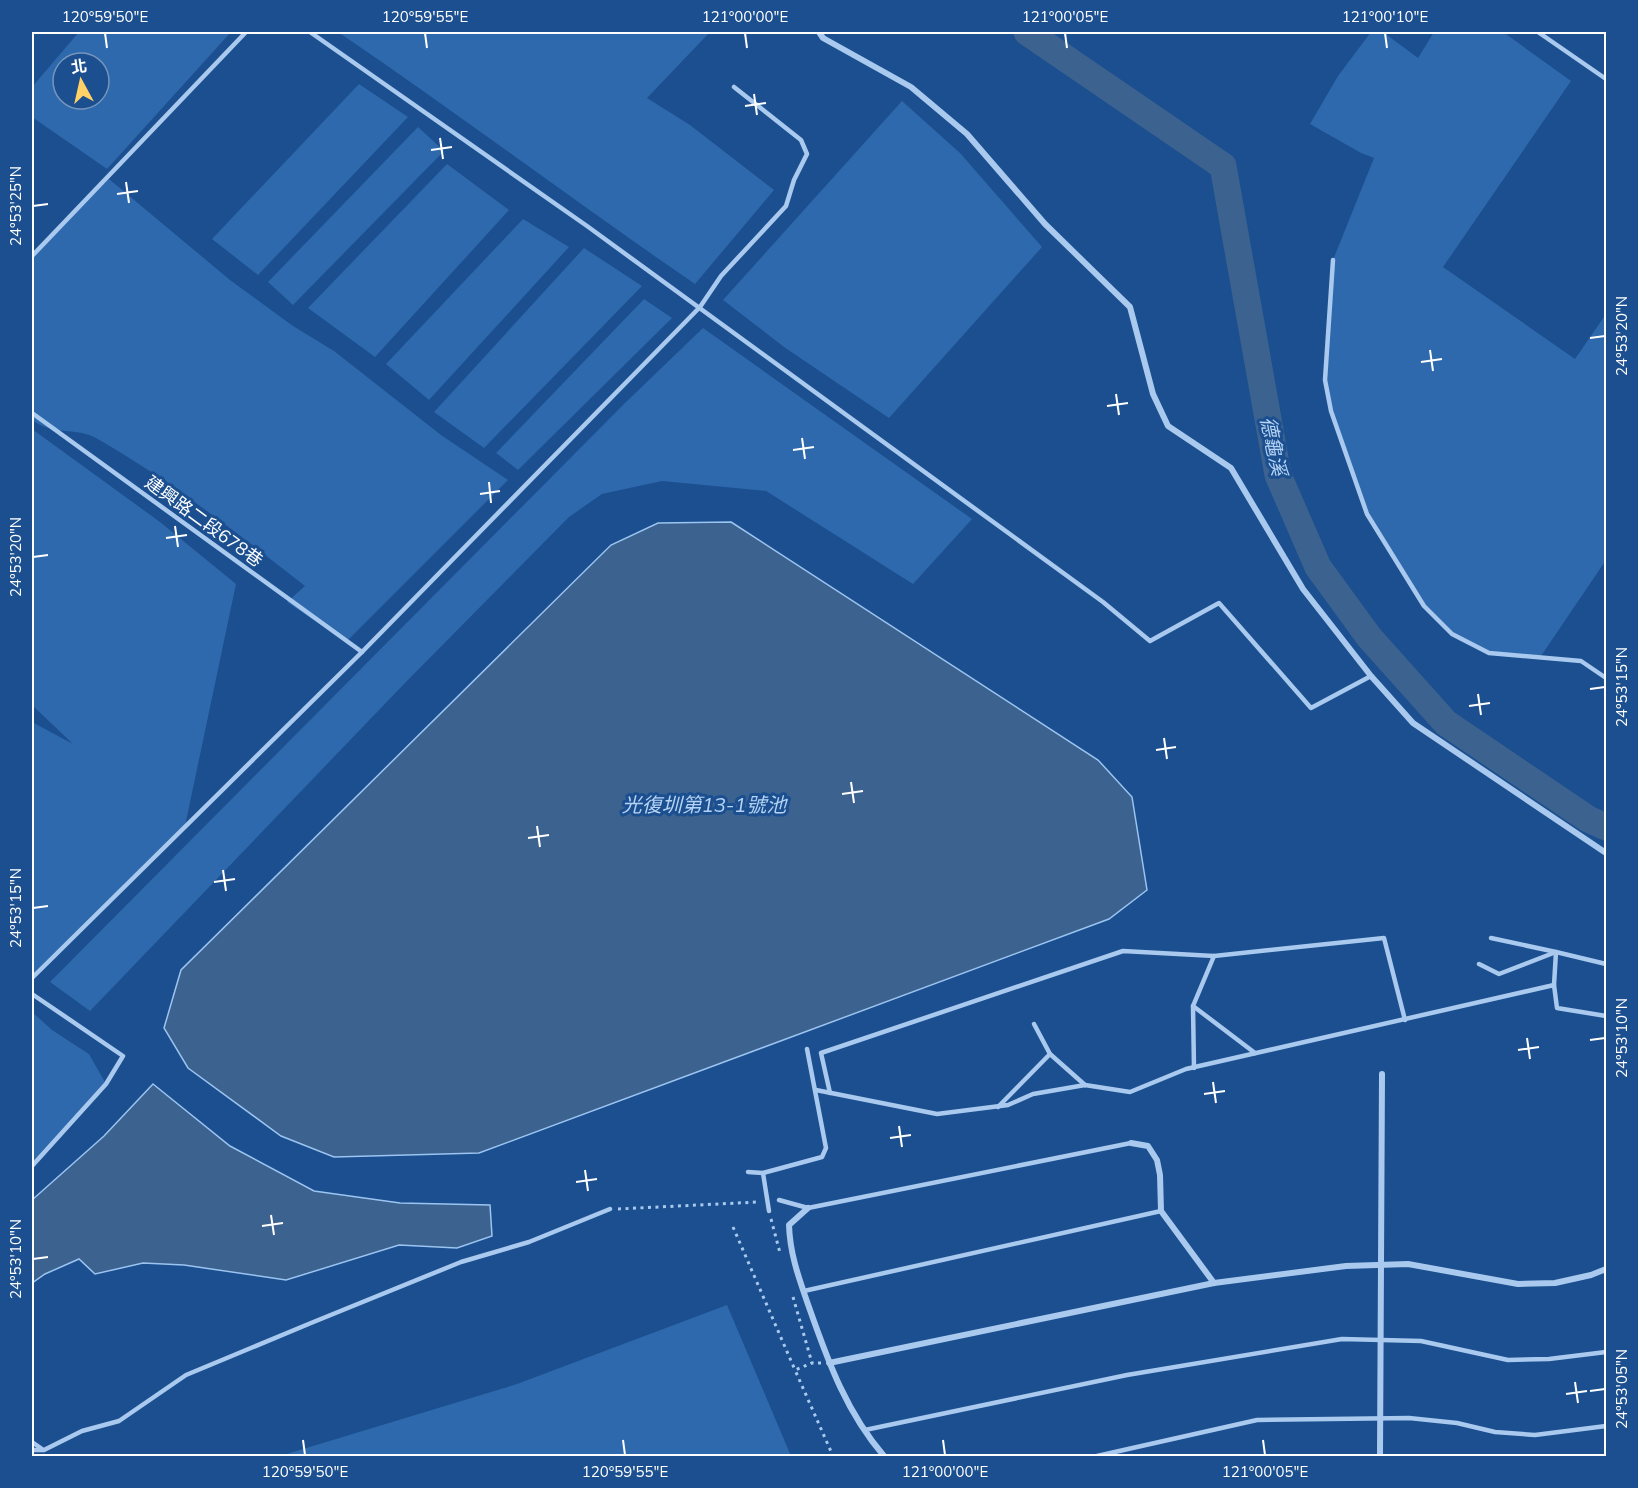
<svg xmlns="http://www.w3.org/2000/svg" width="1638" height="1488" font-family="Mulish,'Noto Sans TC',sans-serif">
	<rect width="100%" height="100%" fill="#1b4f8f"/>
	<!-- green -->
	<g fill="#2e69ad" fill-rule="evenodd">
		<path d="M79,32H231L107,169L32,117V87ZM63,63H99V99H63Z"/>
		<path d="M338,32H710L647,98L690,125L774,190L695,284C575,202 459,114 338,32Z"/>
		<polygon points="1371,32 1383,32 1418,58 1434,32 1503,32 1571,81 1443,267 1575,359 1606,314 1606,560 1541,656 1489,653 1452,634 1424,606 1367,514 1336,423 1325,380 1333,260 1374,158 1361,153 1310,124 1338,76"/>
		<polygon points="359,84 408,117 258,275 212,239"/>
		<polygon points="902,101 960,153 1042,247 889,418 784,347 723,300"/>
		<polygon points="418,127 444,151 293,305 268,282"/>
		<polygon points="447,164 509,210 375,357 308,308"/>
		<path d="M109,179L230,280L293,326L334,351L441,435L508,480L346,642L287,602L305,586C238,534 170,480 96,438C76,427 55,436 32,420V256Z"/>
		<polygon points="523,219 569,247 429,400 386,364"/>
		<polygon points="584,248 642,286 484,448 434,412"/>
		<polygon points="644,299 672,318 518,470 496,453"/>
		<polygon points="703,328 972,519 913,584 766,491 662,481 602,494 569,517 404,684 90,1011 50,982 625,403"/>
		<polygon points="32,429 160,522 236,584 185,826 32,978 32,722 73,744 32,705"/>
		<polygon points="32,1012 52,1030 89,1054 106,1084 32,1166"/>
		<polygon points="727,1305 791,1456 280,1456 517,1384"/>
	</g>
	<!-- water -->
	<g fill="#3c6290" stroke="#9cc4f0" stroke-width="1.5">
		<polygon points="731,522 1098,760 1132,797 1147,890 1109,919 479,1153 334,1157 281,1136 188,1068 164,1028 181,970 611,545 658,523"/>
		<polygon points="153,1084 230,1146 314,1191 400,1203 490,1205 492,1236 457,1248 399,1245 286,1280 184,1265 143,1263 95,1274 79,1259 45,1274 32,1283 32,1200 104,1136"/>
	</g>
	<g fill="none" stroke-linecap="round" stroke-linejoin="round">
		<!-- river -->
		<polyline stroke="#3c6290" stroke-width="27" points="1027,32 1223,166 1278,475 1318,567 1369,637 1446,723 1588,819 1606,827"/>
		<!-- path -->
		<g stroke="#a9c9ee" stroke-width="3" stroke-dasharray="3 4.5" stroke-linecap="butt">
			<polyline points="618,1209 758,1202"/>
			<polyline points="771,1219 780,1253"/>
			<polyline points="733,1227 795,1370"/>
			<polyline points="793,1297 812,1363"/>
			<polyline points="821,1363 812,1363 795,1370 833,1456"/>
		</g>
		<!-- lane -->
		<g stroke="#a9c9ee" stroke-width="4.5">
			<polyline points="310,32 587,226 1103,602 1150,641 1219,603 1311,708 1371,676"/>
			<polyline points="1538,32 1606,79"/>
			<polyline points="32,256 246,32"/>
			<polyline points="1333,260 1325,380 1331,411 1367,514 1424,606 1452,634 1489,653 1581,661 1606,678"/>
			<polyline points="32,413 362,652"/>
			<polyline points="1491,938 1556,952 1554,985"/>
			<polyline points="1214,956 1193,1006 1255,1053"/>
			<polyline points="1479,964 1499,974 1556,952 1606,964"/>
			<polyline points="32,978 362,652 700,307 721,276 786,206 794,180 807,154 801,140 734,87"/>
			<polyline points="32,994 123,1056 106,1084 32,1166"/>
			<polyline points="1193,1006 1194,1068"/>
			<polyline points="1034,1024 1050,1054 1085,1085"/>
			<polyline points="816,1090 937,1114 1008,1105 1033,1094 1085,1085 1130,1092 1186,1069 1554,985 1557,1008 1606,1016"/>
			<polyline points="830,1093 821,1053 1123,951 1214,956 1384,938 1405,1020"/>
			<polyline points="998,1107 1050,1054"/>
			<polyline points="748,1172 763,1173 822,1157 826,1148 807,1049"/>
			<polyline points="779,1200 808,1208 1131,1143"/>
			<polyline points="804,1291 1161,1211"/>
			<polyline points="865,1430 1127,1375 1342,1339 1421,1341 1508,1360 1549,1359 1606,1352"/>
			<polyline points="32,1442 42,1449"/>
			<polyline points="32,1450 44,1450 82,1431 119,1421 186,1375 311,1323 461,1262 529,1242 610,1209"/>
			<polyline points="1097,1456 1257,1420 1409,1418 1457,1423 1495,1432 1535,1435 1606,1426"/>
		</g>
		<!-- street -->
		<g stroke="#a9c9ee" stroke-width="6">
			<polyline points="819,32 823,38 911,87 967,134 1045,224 1130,307 1153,394 1168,426 1231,468 1303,589 1371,676 1413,723 1606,853"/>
			<polyline points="1131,1143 1148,1146 1157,1160 1160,1175 1161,1211 1214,1283"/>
			<path d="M808,1208L789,1225C790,1256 800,1281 810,1310C829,1364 847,1413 884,1456"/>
			<polyline points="829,1363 1214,1283 1346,1266 1408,1264 1518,1284 1555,1283 1591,1275 1606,1269"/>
			<polyline points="1380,1456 1382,1074"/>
		</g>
		<!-- lane-bridge -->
		<polyline stroke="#a9c9ee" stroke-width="4.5" points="763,1173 769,1211"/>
	</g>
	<!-- ticks -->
	<path fill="none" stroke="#fff" stroke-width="2" d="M105,33L107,48M425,33L427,48M745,33L747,48M1065,33L1067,48M1385,33L1387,48M754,94L757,115M745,106L766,103M440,138L443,159M431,150L452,147M126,182L129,203M117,194L138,191M33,206L48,204M1590,338L1605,336M1430,350L1433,371M1421,362L1442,359M1116,394L1119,415M1107,406L1128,403M802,438L805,459M793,450L814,447M489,482L491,503M480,494L500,491M175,526L178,547M166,538L187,535M33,557L48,555M1590,689L1605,687M1478,694L1481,715M1469,706L1490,703M1164,738L1167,759M1156,750L1176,747M851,782L854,803M842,794L863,791M537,826L540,847M528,838L549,835M223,870L226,891M214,882L235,879M33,908L48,906M1527,1038L1530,1059M1590,1040L1605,1038M1518,1050L1539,1047M1213,1082L1216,1103M1204,1094L1225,1091M899,1126L902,1147M890,1138L911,1135M585,1170L588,1191M576,1182L597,1179M271,1215L274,1235M262,1226L283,1223M33,1259L48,1257M1575,1382L1578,1403M1590,1391L1605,1389M1566,1394L1587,1391M303,1440L305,1455M623,1440L625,1455M943,1440L945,1455M1263,1440L1265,1455"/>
	<g text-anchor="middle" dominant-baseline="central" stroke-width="6" stroke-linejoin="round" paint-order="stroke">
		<!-- street labels -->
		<g font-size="18" fill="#fff" stroke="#1b4f8f">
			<text transform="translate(204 521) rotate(36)">建興路二段678巷</text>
		</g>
		<!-- water labels -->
		<g font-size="20" font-style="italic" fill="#b5d3f5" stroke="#1b4f8f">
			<text transform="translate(1274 446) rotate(78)">德龜溪</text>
			<text x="704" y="804">光復圳第13-1號池</text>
		</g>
	</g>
	<!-- border -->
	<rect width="1638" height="1488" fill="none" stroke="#1b4f8f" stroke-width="66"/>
	<!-- north arrow -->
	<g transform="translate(81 81) rotate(352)"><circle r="28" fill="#1b4f8f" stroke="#7695bc" stroke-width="1.5"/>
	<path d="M0-4.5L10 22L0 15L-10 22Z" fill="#ffd166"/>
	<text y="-9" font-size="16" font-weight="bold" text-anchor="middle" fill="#ffffff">北</text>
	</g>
	<rect x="33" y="33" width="1572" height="1422" fill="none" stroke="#fff" stroke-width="2"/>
	<g font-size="15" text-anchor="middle" fill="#fff">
		<text x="105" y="22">120°59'50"E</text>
		<text x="425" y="22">120°59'55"E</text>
		<text x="745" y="22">121°00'00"E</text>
		<text x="1065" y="22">121°00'05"E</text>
		<text x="1385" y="22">121°00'10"E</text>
		<text transform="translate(16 206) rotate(-90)" y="5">24°53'25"N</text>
		<text transform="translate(1622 336) rotate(-90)" y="5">24°53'20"N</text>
		<text transform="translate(16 557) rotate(-90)" y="5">24°53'20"N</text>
		<text transform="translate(1622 687) rotate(-90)" y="5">24°53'15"N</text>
		<text transform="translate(16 908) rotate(-90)" y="5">24°53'15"N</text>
		<text transform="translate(1622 1038) rotate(-90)" y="5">24°53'10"N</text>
		<text transform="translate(16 1259) rotate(-90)" y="5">24°53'10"N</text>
		<text transform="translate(1622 1389) rotate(-90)" y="5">24°53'05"N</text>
		<text x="305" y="1477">120°59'50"E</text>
		<text x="625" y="1477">120°59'55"E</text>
		<text x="945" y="1477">121°00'00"E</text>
		<text x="1265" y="1477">121°00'05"E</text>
	</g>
</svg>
